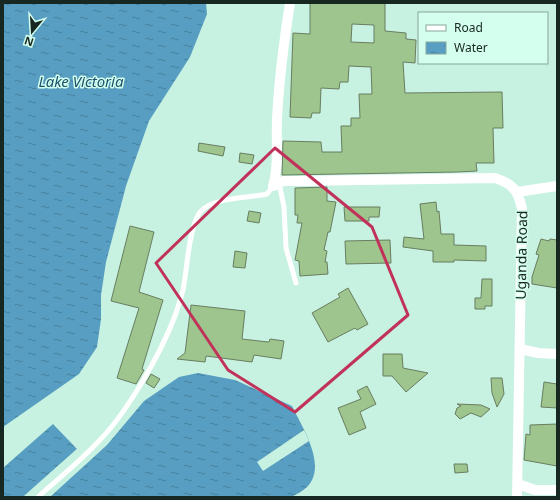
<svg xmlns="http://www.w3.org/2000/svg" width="560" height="500" font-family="'Noto Sans',sans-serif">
	<defs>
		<pattern id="water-ripples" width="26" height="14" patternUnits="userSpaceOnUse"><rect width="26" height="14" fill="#579ec2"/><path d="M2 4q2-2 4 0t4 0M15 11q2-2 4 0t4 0" fill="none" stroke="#47819d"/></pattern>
	</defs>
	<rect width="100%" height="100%" fill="#c7f1e0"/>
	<!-- water -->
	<g fill="url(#water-ripples)">
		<polygon points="3,3 206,3 207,14 190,57 149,121 126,186 106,262 101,295 101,319 97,347 79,374 3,427"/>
		<path d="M198,373L235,380L292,406C302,427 328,466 307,487C303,491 297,494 291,497H50L107,445L144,401L179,377Z"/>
		<polygon points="53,424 77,449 23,497 3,497 3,468"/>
	</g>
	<!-- pier -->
	<g fill="#c7f1e0">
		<polygon points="304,430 309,441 263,471 257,462"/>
		<polygon points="77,449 79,451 26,497 23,497"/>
		<polygon points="89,459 90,460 48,497 49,496"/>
	</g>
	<!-- building -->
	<g fill="#9dc58d" stroke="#697d61" fill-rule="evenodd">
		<path d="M310,3H385V31L406,33V39L416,40L415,63L403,62L405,93L502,92L503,128H493L494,163H476L477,171L457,172L282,175L283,141L321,142L322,152H342L341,126H351V118H360L359,94H372L371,67L349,66L348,82H340L339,89L321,88L320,113H312L311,118L290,117L293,33L310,34ZM352,24L374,25V43L351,42Z"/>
		<polygon points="199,143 225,147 223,156 198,151"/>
		<polygon points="240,153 254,155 252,164 239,162"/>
		<polygon points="327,187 327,201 336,202 330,232 328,232 324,250 327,251 325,262 327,262 328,274 300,276 299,261 295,260 302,223 297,223 298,215 295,215 295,188"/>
		<polygon points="436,202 437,212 439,211 441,234 454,234 454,245 486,246 486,261 454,260 454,262 433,262 433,251 403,247 404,237 424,239 420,204"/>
		<polygon points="344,207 380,207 379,217 369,217 369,221 345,221"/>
		<polygon points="249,211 261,213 259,223 247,221"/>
		<polygon points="130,226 154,232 139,292 163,300 142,369 144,370 136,384 117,378 139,308 111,301"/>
		<polygon points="541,239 549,241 550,239 557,240 557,288 532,284 532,277 539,255 536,254"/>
		<polygon points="390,240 391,263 346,264 345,241"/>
		<polygon points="235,251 247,253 245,268 233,267"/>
		<polygon points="482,279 492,279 492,306 485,306 485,309 475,309 475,298 481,298"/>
		<polygon points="348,288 368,324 357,330 355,328 328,342 312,313 340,297 338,294"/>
		<polygon points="191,305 245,311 242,339 259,341 269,342 270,339 284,341 281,359 254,355 252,362 206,356 205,362 177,359 185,353"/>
		<polygon points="383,354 402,354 403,368 428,373 406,392 392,376 383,376"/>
		<polygon points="151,374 160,379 154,388 146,383"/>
		<polygon points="491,378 502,378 504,394 497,407 492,393"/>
		<polygon points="544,382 557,384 557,408 541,407"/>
		<polygon points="367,386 376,404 360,412 366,428 349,435 338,408 361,399 357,391"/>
		<polygon points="457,404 481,405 490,409 481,417 471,413 460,419 455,414 457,408 461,406"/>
		<polygon points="557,424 557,466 524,460 526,434 530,435 530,425"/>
		<polygon points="454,464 467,464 468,472 455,473"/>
	</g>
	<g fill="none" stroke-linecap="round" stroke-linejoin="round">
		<!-- lane -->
		<g stroke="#fff" stroke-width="5">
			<polyline points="279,183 284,207 286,248 296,283"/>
			<path d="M38,497C57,480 78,463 96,444C126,415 160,355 175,316C178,307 181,298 183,290C187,271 189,224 201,211C214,197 249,198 267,194L273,186"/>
		</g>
		<!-- street -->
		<g stroke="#fff" stroke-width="10">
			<path d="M273,186L283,181H296L495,178C513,184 518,190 522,209L517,497"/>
			<path d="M273,186C279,165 276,141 277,119C279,80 284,41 290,3"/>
			<polyline points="517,192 557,186"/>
			<polyline points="520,349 538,353 557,354"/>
			<polyline points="518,484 535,490 557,490"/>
		</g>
	</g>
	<!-- marked area -->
	<path fill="none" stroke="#c1325a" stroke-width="3" stroke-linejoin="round" d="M275,148L372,227L408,315L295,412L228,370L156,263Z"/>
	<g text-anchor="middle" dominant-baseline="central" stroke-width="3" stroke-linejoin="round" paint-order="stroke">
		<!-- street labels -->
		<g font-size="14" fill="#172721" stroke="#d4feed">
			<text transform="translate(521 255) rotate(-89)">Uganda Road</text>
		</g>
		<!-- water labels -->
		<g font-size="15" font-style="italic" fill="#1a526c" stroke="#d4feed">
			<text x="81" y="81">Lake Victoria</text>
		</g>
	</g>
	<!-- border -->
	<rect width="560" height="500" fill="none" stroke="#172721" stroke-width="8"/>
	<!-- legend -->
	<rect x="418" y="12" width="130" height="52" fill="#d4feed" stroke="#88a89b"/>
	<rect x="426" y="25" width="20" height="6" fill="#ffffff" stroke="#88a89b"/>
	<text x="454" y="32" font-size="12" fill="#172721">Road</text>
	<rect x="426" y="42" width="20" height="12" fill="url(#water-ripples)" stroke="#88a89b"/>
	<text x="454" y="52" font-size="12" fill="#172721">Water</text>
	<!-- north arrow -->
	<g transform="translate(32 32) rotate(198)" stroke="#d4feed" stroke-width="3" paint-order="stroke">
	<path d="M0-3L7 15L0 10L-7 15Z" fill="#172721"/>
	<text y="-6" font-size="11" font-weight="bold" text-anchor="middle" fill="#172721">N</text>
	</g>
</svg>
